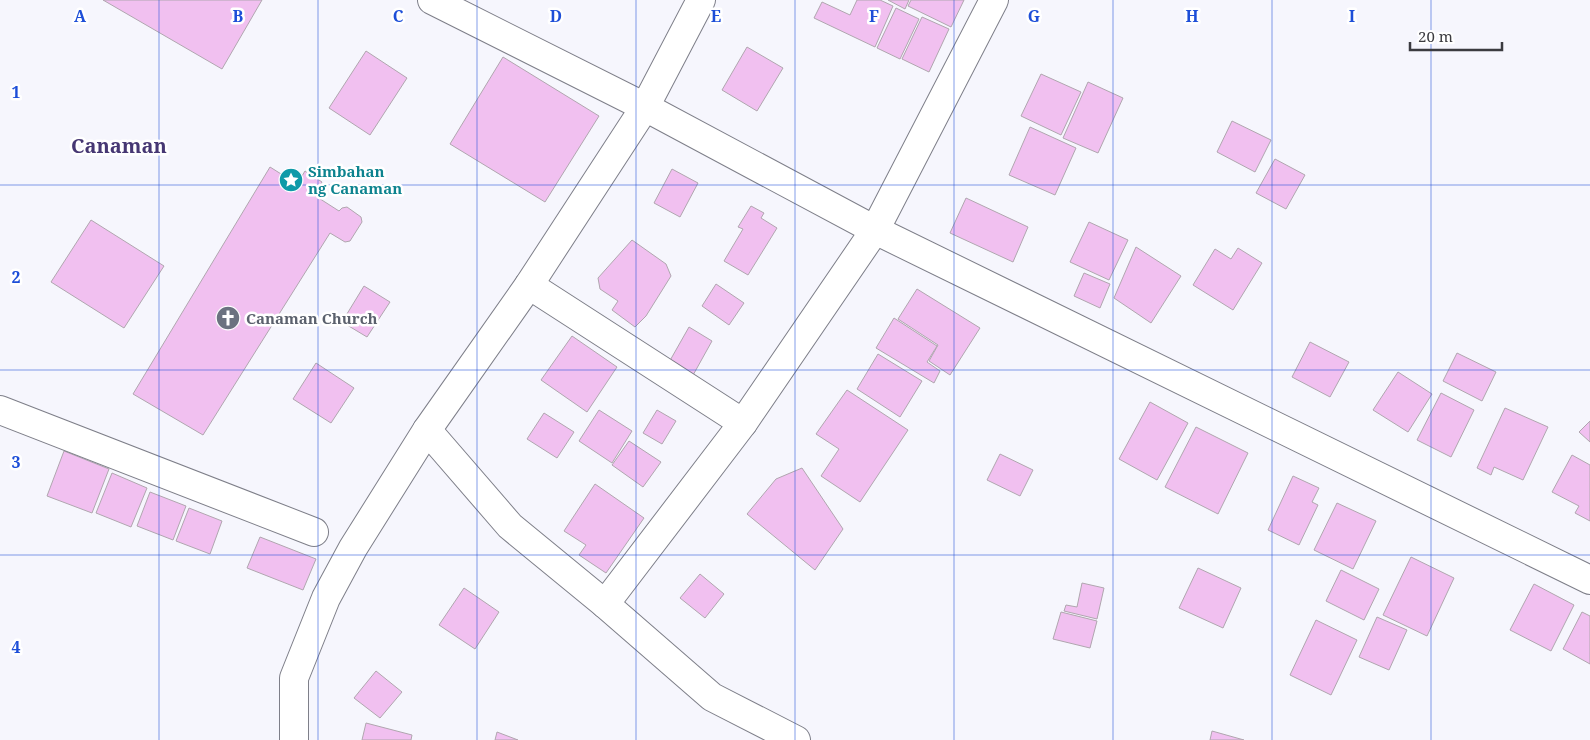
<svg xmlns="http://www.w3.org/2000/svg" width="1590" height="740" font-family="'Noto Serif',serif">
	<rect width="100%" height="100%" fill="#f6f6fd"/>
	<!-- building -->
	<g fill="#f1c0f0" stroke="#b0a6af">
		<polygon points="103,0 262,0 222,69"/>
		<polygon points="857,0 880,0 893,6 875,47 814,18 822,2 850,15"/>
		<polygon points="888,0 909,0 905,9"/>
		<polygon points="911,0 964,0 951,27 908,6"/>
		<polygon points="896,8 919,19 900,59 877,48"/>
		<polygon points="922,17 949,29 929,72 902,59"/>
		<polygon points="747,47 783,68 757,111 722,90"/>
		<polygon points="366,51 407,78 370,135 329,108"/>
		<polygon points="503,57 599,116 545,202 450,144"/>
		<polygon points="1041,74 1081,92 1061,135 1021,116"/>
		<polygon points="1088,82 1123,98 1098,153 1063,138"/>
		<polygon points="1232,121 1271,140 1255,172 1217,152"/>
		<polygon points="1030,127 1076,148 1055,195 1009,175"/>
		<polygon points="1275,159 1305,175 1286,209 1256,193"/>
		<polygon points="270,167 297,184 305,171 322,182 314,195 339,211 342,208 347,207 361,217 362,222 350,241 345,242 330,233 203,435 133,394"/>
		<polygon points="672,169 698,183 680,217 654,203"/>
		<polygon points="966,198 1028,227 1013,262 950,233"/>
		<polygon points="751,206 764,213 761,218 777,228 748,275 724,261 743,229 738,227"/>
		<polygon points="91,220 164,266 124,328 51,282"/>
		<polygon points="1089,222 1128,240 1109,280 1070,262"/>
		<polygon points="632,240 666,264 671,276 646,316 635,327 612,310 618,301 600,289 598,278"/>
		<polygon points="1136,247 1181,276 1151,323 1114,298"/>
		<polygon points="1238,248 1262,263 1233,310 1193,285 1215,249 1231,259"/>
		<polygon points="1084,273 1110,284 1100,308 1074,296"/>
		<polygon points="716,284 744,303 729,325 702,306"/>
		<polygon points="364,286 390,302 367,337 342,322"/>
		<polygon points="917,289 980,328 950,375 929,361 938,345 898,319"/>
		<polygon points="894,318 937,346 927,362 940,371 934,383 876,348"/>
		<polygon points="689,327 712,341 692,377 668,364"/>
		<polygon points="572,336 617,367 587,412 541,380"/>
		<polygon points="1310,342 1349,362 1330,397 1292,377"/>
		<polygon points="1457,353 1496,372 1482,401 1443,381"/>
		<polygon points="878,354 922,381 900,417 857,389"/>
		<polygon points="316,363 354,388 331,423 293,399"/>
		<polygon points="1398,372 1432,394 1408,432 1373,410"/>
		<polygon points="847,390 908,430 860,502 821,476 839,449 816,434"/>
		<polygon points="1441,393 1474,410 1451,457 1417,440"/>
		<polygon points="1150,402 1188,423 1157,480 1119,459"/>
		<polygon points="1505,408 1548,427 1523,480 1494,467 1491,475 1477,468"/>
		<polygon points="599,410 632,431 612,463 579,441"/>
		<polygon points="657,410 676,421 662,444 643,433"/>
		<polygon points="544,413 574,432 557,458 527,439"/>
		<polygon points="1590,421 1590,442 1579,432"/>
		<polygon points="1196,427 1248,453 1218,514 1165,487"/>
		<polygon points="629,441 661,462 643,487 612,465"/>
		<polygon points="64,451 109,469 92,513 47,496"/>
		<polygon points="1000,454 1033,470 1020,496 987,480"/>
		<polygon points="1572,455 1590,465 1590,521 1575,513 1579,506 1552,492"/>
		<polygon points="802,468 843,529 815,570 747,514 776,479"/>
		<polygon points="112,473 147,488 131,527 96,513"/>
		<polygon points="1293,476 1319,488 1312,502 1318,505 1299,545 1268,530"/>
		<polygon points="595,484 644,518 606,573 579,555 586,545 564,531"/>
		<polygon points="150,492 186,506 173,540 137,526"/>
		<polygon points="1337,503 1376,521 1353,569 1314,550"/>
		<polygon points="189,508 222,521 210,554 176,541"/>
		<polygon points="260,537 316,559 303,590 247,568"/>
		<polygon points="1411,557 1454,578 1427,636 1383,615"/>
		<polygon points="1198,568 1241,588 1223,628 1179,608"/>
		<polygon points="1341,570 1379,589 1364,620 1326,601"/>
		<polygon points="700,574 724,594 705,618 680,598"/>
		<polygon points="1082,583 1104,588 1097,619 1064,611 1066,605 1077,607"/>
		<polygon points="1534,584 1574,605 1551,651 1510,630"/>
		<polygon points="464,588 499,612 475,649 439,625"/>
		<polygon points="1061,612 1097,621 1090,648 1053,639"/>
		<polygon points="1582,612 1590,616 1590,664 1563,649"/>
		<polygon points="1377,617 1407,630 1389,670 1359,657"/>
		<polygon points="1316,620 1357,640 1331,695 1290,675"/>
		<polygon points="376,671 402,692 380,718 354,698"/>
		<polygon points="366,723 412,735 411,740 362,740"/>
		<polygon points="1212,731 1244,740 1210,740"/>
		<polygon points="497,732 518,740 495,740"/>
	</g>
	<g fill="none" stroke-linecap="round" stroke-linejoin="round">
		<!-- street casing -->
		<g stroke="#7e7f89" stroke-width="30">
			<g id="street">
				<polyline points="645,107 701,0"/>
				<polyline points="529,285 743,423"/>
				<polyline points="0,410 314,532"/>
				<polyline points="427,430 510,526 605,604 712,697 796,740"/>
				<polyline points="605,604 743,423 875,230 994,0"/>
			</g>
		</g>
		<!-- secondary casing -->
		<g stroke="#7e7f89" stroke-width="30">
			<g id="secondary">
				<polyline points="432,0 645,107 875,230 1590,580"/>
				<polyline points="294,740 294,678 326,598 353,548 427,430 529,285 645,107"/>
			</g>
		</g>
		<!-- street -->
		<use href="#street" stroke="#fff" stroke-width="28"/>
		<!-- secondary -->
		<use href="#secondary" stroke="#fff" stroke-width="28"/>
	</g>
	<!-- grid -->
	<path fill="none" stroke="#1d4ed8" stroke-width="1" stroke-opacity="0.55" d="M159,0V740M318,0V740M477,0V740M636,0V740M795,0V740M954,0V740M1113,0V740M1272,0V740M1431,0V740M0,185H1590M0,370H1590M0,555H1590"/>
	<!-- icons -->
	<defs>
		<g id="sight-disc" transform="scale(1.25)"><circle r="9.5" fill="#0f9aa8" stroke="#fff"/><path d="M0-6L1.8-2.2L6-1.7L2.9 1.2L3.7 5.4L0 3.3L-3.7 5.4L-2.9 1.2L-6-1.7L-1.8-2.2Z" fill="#fff"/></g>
		<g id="church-disc" transform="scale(1.25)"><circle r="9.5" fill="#6b7280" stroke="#fff"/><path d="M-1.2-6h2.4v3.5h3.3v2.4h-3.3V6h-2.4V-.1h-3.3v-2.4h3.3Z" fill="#fff"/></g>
	</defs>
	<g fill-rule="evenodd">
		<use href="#sight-disc" x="291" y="180"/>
		<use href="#church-disc" x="228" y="318"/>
	</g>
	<g text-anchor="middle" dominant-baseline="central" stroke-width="5" stroke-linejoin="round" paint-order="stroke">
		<!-- culture labels -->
		<g font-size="15" font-weight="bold" fill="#0d838f" stroke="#fff" text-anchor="start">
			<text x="308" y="171">Simbahan<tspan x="308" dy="17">ng Canaman</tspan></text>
		</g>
		<!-- worship labels -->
		<g font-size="15" font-weight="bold" fill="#5b616d" stroke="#fff" text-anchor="start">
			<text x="246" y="318">Canaman Church</text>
		</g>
		<!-- district labels -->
		<g font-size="20" font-weight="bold" fill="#463773" stroke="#fff">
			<text x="119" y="145">Canaman</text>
		</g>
	</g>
	<g font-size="16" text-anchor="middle" font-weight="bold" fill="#1d4ed8" stroke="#fff" stroke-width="5" stroke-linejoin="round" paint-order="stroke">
		<text x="80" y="22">A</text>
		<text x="238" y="22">B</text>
		<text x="398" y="22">C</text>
		<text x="556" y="22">D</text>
		<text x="716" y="22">E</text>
		<text x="874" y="22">F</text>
		<text x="1034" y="22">G</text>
		<text x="1192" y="22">H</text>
		<text x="1352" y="22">I</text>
		<text x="16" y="98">1</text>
		<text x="16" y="283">2</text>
		<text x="16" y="468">3</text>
		<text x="16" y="653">4</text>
	</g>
	<!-- scale -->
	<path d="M1410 42v8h92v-8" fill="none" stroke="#3b3b40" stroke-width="2.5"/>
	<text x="1418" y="42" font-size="15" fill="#3b3b40" stroke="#ffffff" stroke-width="4" paint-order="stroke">20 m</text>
</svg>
